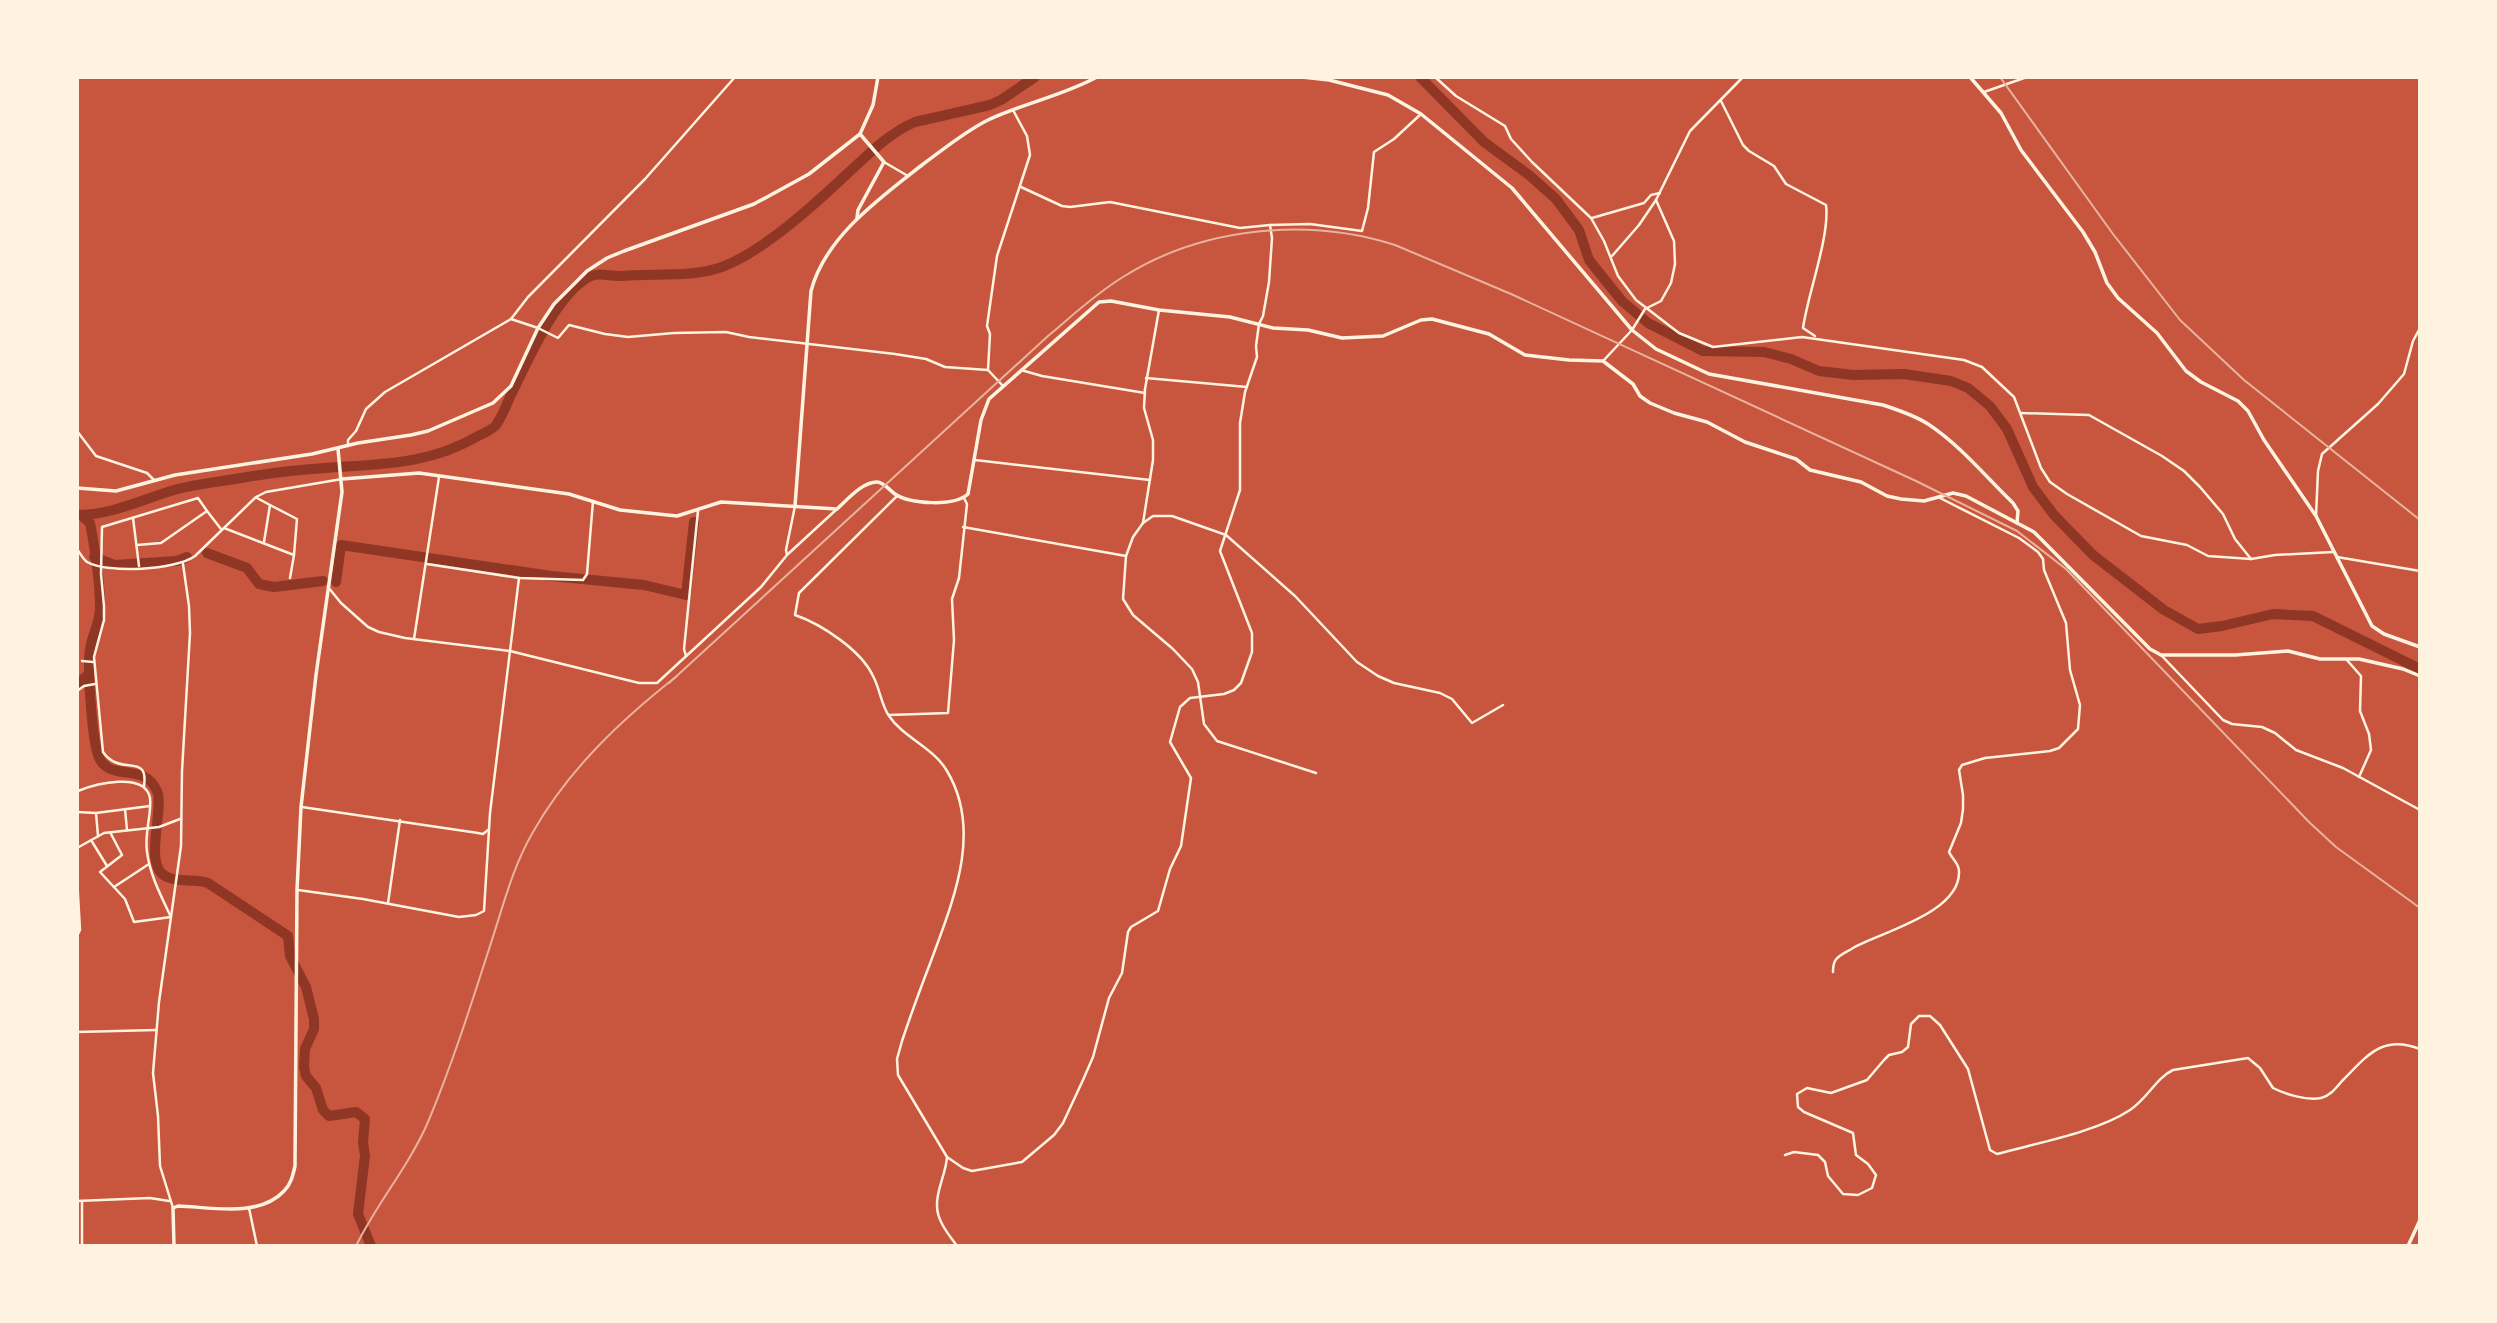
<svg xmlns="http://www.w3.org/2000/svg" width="2497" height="1323" font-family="Helvetica,sans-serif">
	<rect width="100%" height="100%" fill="#c8553d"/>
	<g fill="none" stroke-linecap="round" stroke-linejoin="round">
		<!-- river -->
		<g stroke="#8f3625" stroke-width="10">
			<polyline points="1420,77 1484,142 1529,175 1556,199 1579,230 1589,260 1622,301 1648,323 1703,351 1764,352 1791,359 1819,371 1853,375 1904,374 1951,381 1968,388 1990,406 2007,429 2033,487 2054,515 2093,555 2164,610 2198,629 2222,626 2273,614 2313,616 2420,669"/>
			<path d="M77,515C111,515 141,500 174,490C195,484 219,482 241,478C269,473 297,470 325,468C380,464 429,465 478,436C484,433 492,430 496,425C502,417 506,406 510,397C527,363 554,298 587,278C599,271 609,277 622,276C655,273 690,278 722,267C764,251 815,204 848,173C869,154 889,133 915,122L990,105L1001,100L1035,77"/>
			<path d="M81,515L90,523C95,549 100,582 100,608C100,622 92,635 90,649C87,667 92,738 98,755C108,784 143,760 157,791C165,809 142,867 167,877C179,883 195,878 208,883L288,936L290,956L306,987L314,1019V1029L305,1049L304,1067L306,1076L316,1088L323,1110L329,1116L356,1112L365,1119L363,1142L365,1156L358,1214L371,1246"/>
			<polyline points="207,553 247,568 259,584 274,587 323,581"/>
			<polyline points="94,557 114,565 177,561 187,557"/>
			<polyline points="336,582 341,545 551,576 644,585 686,595 694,522"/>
			<polyline points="77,684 89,674"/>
		</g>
		<!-- minor -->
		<g stroke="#fff3e0" stroke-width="2.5">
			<polyline points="1435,77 1456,96 1505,126 1511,139 1532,162 1591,218 1604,241 1618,276 1636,300 1679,333 1713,347 1802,337 1964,360 1982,367 2014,397 2041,468 2050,482 2067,494 2141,536 2187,545 2208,556 2251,559 2275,555 2333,552"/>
			<polyline points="1984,92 2027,77"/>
			<path d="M1721,101L1743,145L1749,151L1774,166L1786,184L1826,205C1830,236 1808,293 1803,328L1815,336"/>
			<polyline points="884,162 908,176"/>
			<polyline points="1021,187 1062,206 1070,207 1110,202 1240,228 1270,225 1310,224 1362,231 1368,208 1374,152 1394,139 1421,114"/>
			<polyline points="1592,218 1644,203 1651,195 1660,193"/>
			<polyline points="1612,256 1639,225 1656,200 1690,131 1743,77"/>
			<polyline points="511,319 538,328 558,338 569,325 605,334 628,337 674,333 726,332 749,337 895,354 926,359 945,367 988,370"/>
			<polyline points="1604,360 1632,330 1645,309 1661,301 1671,283 1675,264 1674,241 1656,200"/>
			<polyline points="1021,370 1042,376 1145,393"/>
			<polyline points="1146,378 1247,387"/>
			<polyline points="1003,386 988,370 990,334 987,326 997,256 1030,155 1027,136 1013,110"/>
			<polyline points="2021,413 2089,415 2162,456 2184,471 2200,487 2223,514 2235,539 2251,559"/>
			<polyline points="77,431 96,456 147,473 154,480"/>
			<polyline points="348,446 348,440 356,431 366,409 385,392 511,319 528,297 645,179 735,77"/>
			<polyline points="975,460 1150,480"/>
			<path d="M897,496L799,593L795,615C821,624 861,650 873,676C880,689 881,704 889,716C904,738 933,747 947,771C983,831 953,901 931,961C921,987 911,1014 902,1041L897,1059L898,1075L947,1157L963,1168L972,1171L1022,1162L1054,1135L1063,1123L1083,1080L1093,1057L1109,998L1122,973L1128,932L1131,927L1158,911L1170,869L1181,846L1191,778L1170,742L1180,707L1190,698L1224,694L1234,690L1241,683L1252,652V633L1220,551L1240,490V423L1245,392L1257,357L1256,346L1259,324L1263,316L1269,282L1272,238L1270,225"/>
			<polyline points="257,498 270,505 264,542"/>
			<polyline points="270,505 297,519 294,555"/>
			<polyline points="207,511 221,529"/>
			<polyline points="133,518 139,566"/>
			<polyline points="1143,523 1153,460 1153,440 1144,408 1145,389 1159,310"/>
			<polyline points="963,527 1126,556"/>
			<polyline points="224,528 294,555 290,578"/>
			<path d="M137,545L161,543L207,511L198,498L102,527L101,574L104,606V620L94,657L103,752C120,777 149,752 144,786"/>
			<path d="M77,549C80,553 83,559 87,562C108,574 176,570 195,556L256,497L266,492L342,479"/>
			<polyline points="788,554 837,509"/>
			<polyline points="2337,557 2420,571"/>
			<polyline points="427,564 519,578 583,580 587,574 593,501"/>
			<polyline points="328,587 341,603 368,627 379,632 405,638 510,651 639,683 657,683 761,587 787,555 786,550 795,506"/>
			<polyline points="414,639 439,477"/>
			<polyline points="2161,655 2223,720 2232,724 2262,727 2275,733 2296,750 2343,768 2420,810"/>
			<polyline points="686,656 684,649 698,511"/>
			<polyline points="2346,659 2361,676 2360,711 2369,734 2371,750 2359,777"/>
			<polyline points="82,661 93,662"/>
			<polyline points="77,691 84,686 95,684"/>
			<polyline points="889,715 948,713 954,640 952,599 959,578 967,504 964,498"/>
			<polyline points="1316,773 1217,741 1204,724 1198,682 1192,669 1173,649 1133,615 1123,599 1126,556 1133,537 1143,523 1153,516 1172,516 1226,535 1295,596 1357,662 1378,676 1394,683 1440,693 1452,699 1472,723 1503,705"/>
			<path d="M77,781L78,791C95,784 145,771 150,798C152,814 144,833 147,852C150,875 161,896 171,917L134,922L125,899L100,872L122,855L110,832"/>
			<polyline points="77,791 77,850"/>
			<polyline points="302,807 478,833 483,834 488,830"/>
			<polyline points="125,809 127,830"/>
			<polyline points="77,812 96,813 150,806"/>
			<polyline points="96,813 98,836"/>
			<polyline points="91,840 107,866"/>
			<polyline points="77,848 104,833 159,827 180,819"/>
			<polyline points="77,877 80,930 77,936"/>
			<polyline points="114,887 149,864"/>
			<polyline points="298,890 363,899 459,917 476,915 484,911 490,813 519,578"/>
			<polyline points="388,903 400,820"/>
			<path d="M1833,972C1833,969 1834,963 1835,961C1838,955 1847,952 1853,948C1881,932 1961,913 1959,871C1959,863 1952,859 1949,852L1961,823L1963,809V795L1959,770L1962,765L1985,758L2050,751L2059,748L2078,729L2080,705L2070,670L2066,623L2044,570L2043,559L2038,552L2019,538L1940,498"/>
			<polyline points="77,1032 156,1030"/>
			<path d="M1785,1155L1794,1152L1818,1155L1825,1162L1828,1176L1843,1194L1858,1195L1872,1188L1876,1175L1868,1164L1856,1155L1853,1133L1804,1112L1798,1107L1797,1094L1807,1088L1831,1093L1867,1080L1884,1060L1889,1055L1902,1052L1908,1047L1911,1024L1919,1016H1930L1940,1025L1968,1069L1990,1150L1997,1154C2037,1143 2097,1132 2130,1110C2148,1098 2156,1078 2173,1070L2248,1058L2260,1068L2273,1088C2285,1094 2307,1101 2321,1098C2330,1096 2336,1088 2342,1081C2367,1056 2382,1034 2420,1049"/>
			<path d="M947,1157C946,1174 936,1190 937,1206C937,1221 949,1235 957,1246"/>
			<polyline points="77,1201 150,1198 169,1201"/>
			<polyline points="173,1208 160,1166 158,1116 153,1073 159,1002 181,846 182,771 190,633 189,606 183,564"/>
			<polyline points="249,1208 257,1246"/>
			<polyline points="82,1246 82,1201"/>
		</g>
		<!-- tertiary -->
		<polyline stroke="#fff3e0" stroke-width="2.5" points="2316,516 2318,471 2322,454 2378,404 2404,374 2413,341 2420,328"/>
		<!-- secondary -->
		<g stroke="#fff3e0" stroke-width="3.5">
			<path d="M1302,77L1329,80L1388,95L1421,114L1512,188L1632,330L1656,349L1709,374L1883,405C1898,410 1914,415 1928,424C1960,445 1986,477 2013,503L2018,511L2017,523"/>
			<polyline points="1970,77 2001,113 2021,150 2083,232 2095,252 2107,283 2118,298 2157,333 2186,371 2201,382 2238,401 2248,411 2264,440 2316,516 2372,626 2384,634 2420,647"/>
			<polyline points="857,218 858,210 884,162 860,134"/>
			<path d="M342,479L419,473L569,494L620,510L677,516L721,502L837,509C847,500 862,482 877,482C884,482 889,490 895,494C910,504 954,507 968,494L981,420L989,399L1099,302L1111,301L1159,310L1230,317L1273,328L1308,330L1342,338L1383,336L1421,320L1432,319L1489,334L1525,355L1569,360L1603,361L1633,384L1640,396L1650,403L1674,413L1707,422L1745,442L1796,459L1810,470L1861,482L1887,496L1901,499L1924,501L1953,493L1966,496L2034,532L2150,649L2161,655H2235L2288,651L2320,659H2359L2403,669L2420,676"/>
			<path d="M795,506L811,291C825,237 880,198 922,165C944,149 964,132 988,120C1024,103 1062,96 1097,77"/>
			<path d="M174,1246L173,1208L178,1206C211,1207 259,1218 284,1191C291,1184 293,1175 295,1166L297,890L301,807L316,675L342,492L338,449"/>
		</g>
		<!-- primary -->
		<polyline stroke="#fff3e0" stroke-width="3.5" points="77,488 116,491 175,475 312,454 358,443 411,435 428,431 493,403 511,386 538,328 554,304 587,271 607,258 624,251 754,204 809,174 860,134 873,105 878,77"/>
		<!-- trunk -->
		<polyline stroke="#fff3e0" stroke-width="3.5" points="2408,1246 2420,1220"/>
		<!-- rail -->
		<g stroke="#e9b49f" stroke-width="2">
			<polyline points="2000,77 2113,234 2180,320 2244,380 2420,520"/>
			<path d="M669,683L1048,336C1072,316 1095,294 1123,277C1202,227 1307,217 1395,245L1511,294L1916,481L2017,531L2066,569L2309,822L2336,847L2420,908"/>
			<path d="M356,1246C377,1203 409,1166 428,1122C452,1065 471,1005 490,946C503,907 512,868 533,832C568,770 621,720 677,676"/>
		</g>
	</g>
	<!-- border -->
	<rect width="2497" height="1323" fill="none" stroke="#fff3e0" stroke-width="158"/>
</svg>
